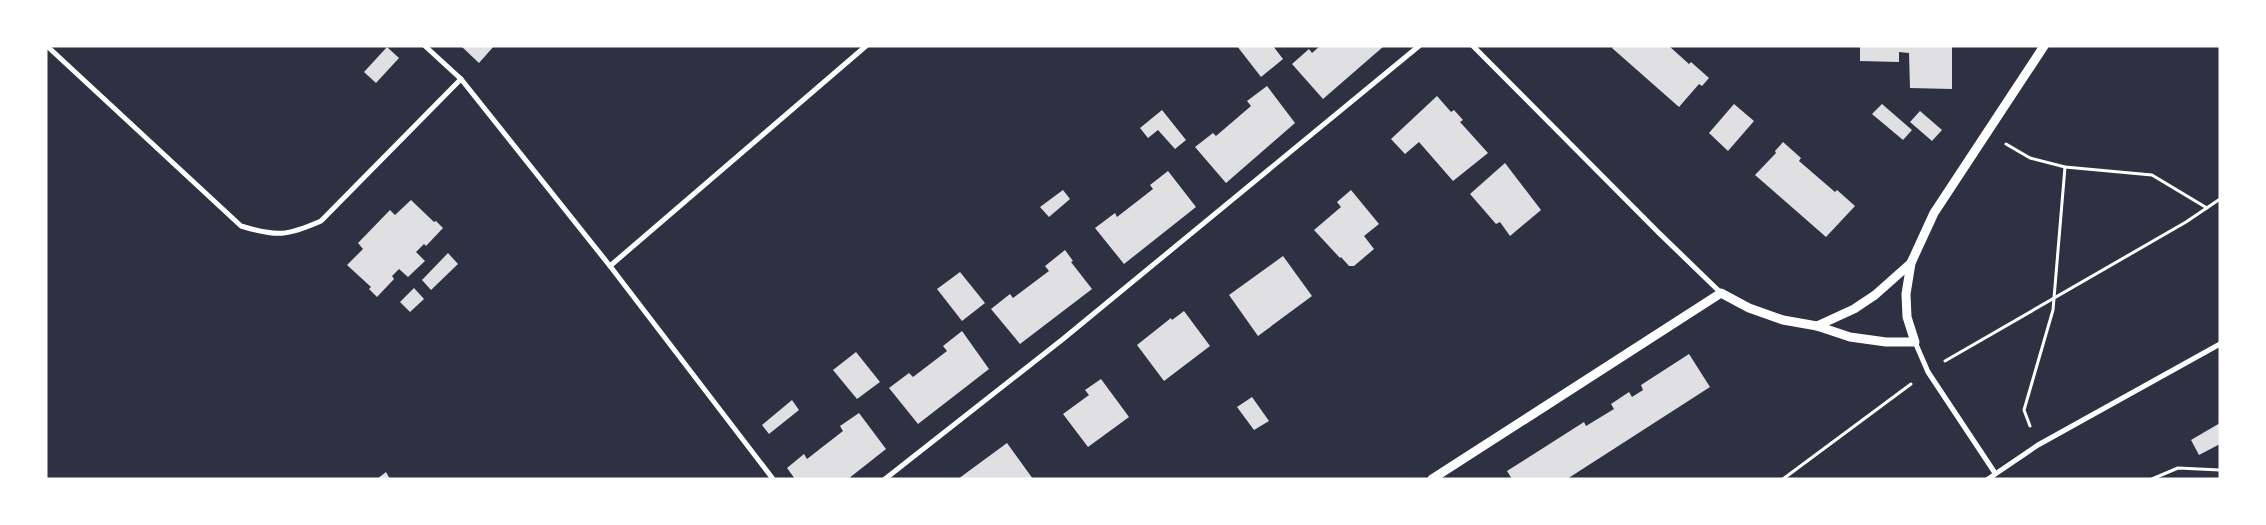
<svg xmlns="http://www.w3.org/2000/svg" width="2266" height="525" font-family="Mulish,sans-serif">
	<rect width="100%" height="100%" fill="#2d3142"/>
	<!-- building -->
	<g fill="#e0e0e3">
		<polygon points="461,46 494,46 479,63"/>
		<polygon points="1237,46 1273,46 1283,59 1261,77"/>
		<polygon points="1320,46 1384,46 1323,99 1292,64 1309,49 1312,53"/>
		<polygon points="1614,46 1669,46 1689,64 1691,62 1709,78 1702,86 1699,84 1679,107 1612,48"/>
		<polygon points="1860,46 1952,46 1952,89 1910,88 1909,53 1899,52 1899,62 1860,61"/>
		<polygon points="387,47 399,58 376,83 364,72"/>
		<polygon points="1267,86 1295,123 1226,183 1195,147 1213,133 1216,136 1251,106 1247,101"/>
		<polygon points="1437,96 1451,112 1454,110 1463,120 1460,122 1488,153 1453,181 1419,142 1405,154 1391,139"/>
		<polygon points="1734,104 1754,121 1728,151 1709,133"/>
		<polygon points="1882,104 1912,130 1903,140 1872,114"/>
		<polygon points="1162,110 1186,140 1175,149 1158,130 1148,138 1140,128"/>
		<polygon points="1920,111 1942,130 1932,141 1910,122"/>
		<polygon points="1783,142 1801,158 1799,161 1835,192 1837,190 1855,206 1826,237 1755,175 1776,153 1775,151"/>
		<polygon points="1505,163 1541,210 1510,236 1500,222 1496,224 1470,194"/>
		<polygon points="1168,171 1196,207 1124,264 1095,228 1115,213 1117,217 1153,189 1150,185"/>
		<polygon points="1063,190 1070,199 1049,217 1040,207"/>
		<polygon points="1351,190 1379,224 1364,236 1374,249 1354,266 1349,266 1341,257 1340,258 1314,230 1341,207 1337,202"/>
		<polygon points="411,200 434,222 436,221 443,228 426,246 424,244 416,252 425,261 408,277 399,269 392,276 394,279 377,297 369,289 371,287 347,265 363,249 358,243 390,210 395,215"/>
		<polygon points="1065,250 1073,261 1071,262 1092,289 1020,344 991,309 1010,294 1013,298 1049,271 1045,266"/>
		<polygon points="448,253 458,264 431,290 422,280"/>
		<polygon points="1283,256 1312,296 1258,336 1229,295"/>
		<polygon points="960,272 985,303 962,321 937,289"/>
		<polygon points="414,288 424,299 410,312 400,302"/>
		<polygon points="1184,311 1210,346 1164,381 1137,345 1171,318 1172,320"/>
		<polygon points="962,331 989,369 918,424 889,388 909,373 913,377 947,351 943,346"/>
		<polygon points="856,352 880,382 857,399 833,370"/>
		<polygon points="1689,354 1710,387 1567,479 1512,479 1507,471 1584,422 1586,426 1614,409 1611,404 1629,392 1632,397 1643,390 1641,385"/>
		<polygon points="1101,379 1129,417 1088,447 1063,414 1089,395 1085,390"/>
		<polygon points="1252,397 1269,421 1254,430 1237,407"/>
		<polygon points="792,400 799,410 769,434 762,425"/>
		<polygon points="859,413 886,449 848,479 795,479 787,468 804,454 807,459 843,431 840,426"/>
		<polygon points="2220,423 2220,444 2199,455 2191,440"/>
		<polygon points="1007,443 1033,479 958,479"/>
		<polygon points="386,472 390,479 377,479"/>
	</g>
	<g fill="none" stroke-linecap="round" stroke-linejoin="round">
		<!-- path -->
		<g stroke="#fff" stroke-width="3">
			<polyline points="2006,144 2030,158 2065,167 2152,175 2207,208"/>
			<polyline points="1945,361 2186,222 2220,199"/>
			<polyline points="2030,426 2024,410 2053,310 2065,167"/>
			<polyline points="1783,479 1911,384"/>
			<polyline points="2152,479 2178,468 2220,470"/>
		</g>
		<!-- minor -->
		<g stroke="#fff" stroke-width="5">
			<path d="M47,46L241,226C277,237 287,236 321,221L461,79"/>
			<polyline points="425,46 461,79 610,266 773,479"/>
			<polyline points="1473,46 1659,233 1721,293"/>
			<polyline points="610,266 866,46"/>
			<polyline points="1915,342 1928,372 1995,473"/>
			<polyline points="885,479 1063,339 1419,46"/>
			<polyline points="1988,479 2038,445 2220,344"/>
		</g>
		<!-- tertiary -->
		<g stroke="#fff" stroke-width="9">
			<polyline points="1817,326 1854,309 1875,295 1911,263"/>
			<polyline points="1432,479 1721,293 1749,308 1783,320 1817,326 1850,337 1886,342 1915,342 1907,317 1906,294 1911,263 1934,213 2044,46"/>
		</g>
	</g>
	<!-- border -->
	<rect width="2266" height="525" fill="none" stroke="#ffffff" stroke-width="95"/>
</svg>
